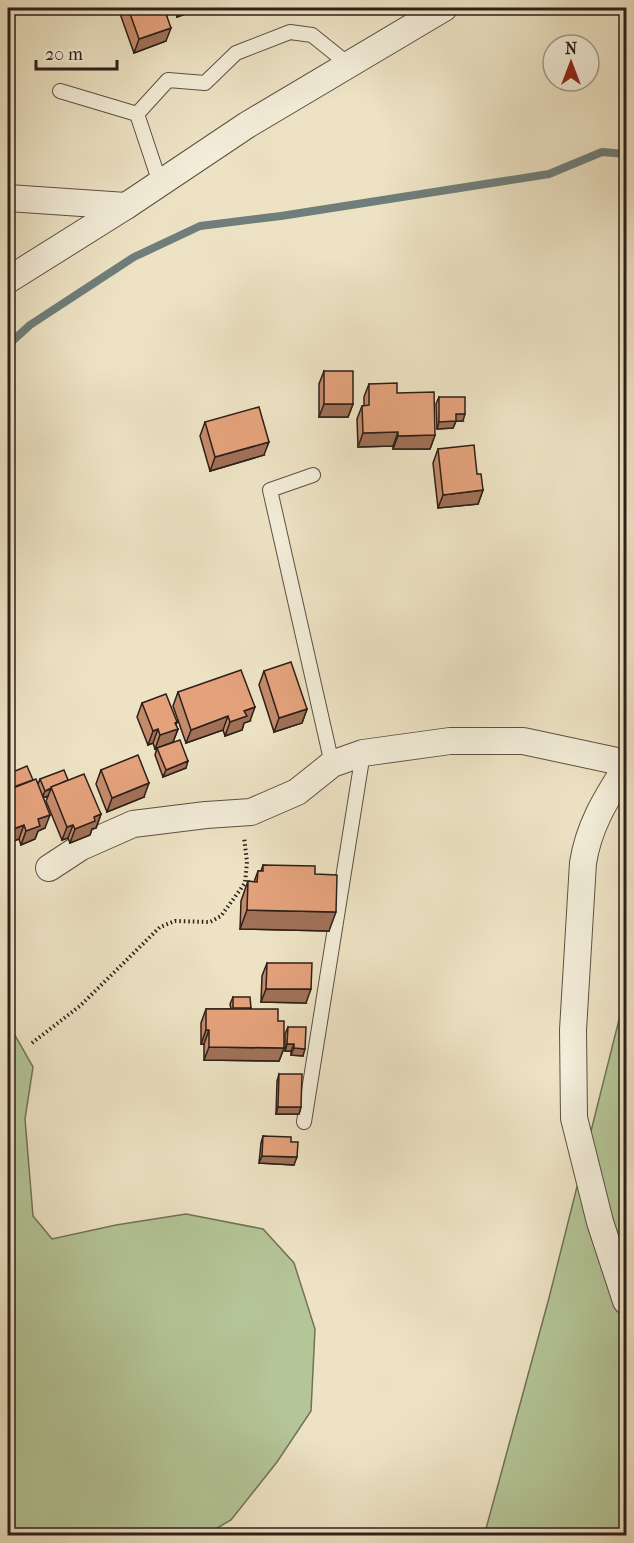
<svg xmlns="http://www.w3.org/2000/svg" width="634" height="1543" font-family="'IM FELL French Canon',serif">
	<rect width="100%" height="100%" fill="#ede3c4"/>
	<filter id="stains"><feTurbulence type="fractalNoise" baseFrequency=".00333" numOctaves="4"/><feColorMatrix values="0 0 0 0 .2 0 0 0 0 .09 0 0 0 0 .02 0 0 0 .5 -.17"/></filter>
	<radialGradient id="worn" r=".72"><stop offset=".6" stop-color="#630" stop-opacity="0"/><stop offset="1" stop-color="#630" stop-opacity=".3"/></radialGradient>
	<!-- green -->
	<g fill="#b4c597" stroke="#707258" stroke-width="1.5">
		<polygon points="626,992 626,1535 484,1536 549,1298"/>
		<polygon points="8,1023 33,1067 25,1119 33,1216 52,1239 116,1225 186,1214 263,1229 294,1263 315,1329 311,1411 277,1462 231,1520 205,1535 8,1535"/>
	</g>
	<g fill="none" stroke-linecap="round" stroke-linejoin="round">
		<!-- stream -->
		<polyline stroke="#6f7e7b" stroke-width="8" points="8,345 30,325 134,257 200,226 281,216 549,174 602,152 626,154"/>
		<!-- lane casing -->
		<g stroke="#5d5044" stroke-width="16">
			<g id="lane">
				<polyline points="60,91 137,114"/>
				<polyline points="160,183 137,114 168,80 205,83 236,53 290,32 312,35 348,64"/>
				<polyline points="313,475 270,490 332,764"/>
				<polyline points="304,1122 363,753"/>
			</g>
		</g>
		<!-- street casing -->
		<g stroke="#5d5044" stroke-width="28">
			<g id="street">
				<polyline points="8,198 126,206"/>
				<polyline points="8,280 126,206 247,125 444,8"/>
				<path d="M626,767C606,799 589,825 583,863L573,1030L574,1118L600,1222L626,1301"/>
				<polyline points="49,868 81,847 133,824 206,815 251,812 297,792 332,764 363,753 450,741 523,741 626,763"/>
			</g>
		</g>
		<!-- path -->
		<polyline stroke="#2d1f19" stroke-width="4" stroke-dasharray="1.5 3" stroke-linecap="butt" points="32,1043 80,1006 160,927 175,921 210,922 221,916 245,883 247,862 244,837"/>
		<!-- lane -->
		<use href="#lane" stroke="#f3edd9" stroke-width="14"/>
		<!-- street -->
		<use href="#street" stroke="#f3edd9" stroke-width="26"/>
	</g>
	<!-- wall -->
	<g fill="#c48b6b" stroke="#2d1f19" stroke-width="1.5">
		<polygon points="118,8 202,8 177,17 175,11 167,14 166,41 134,53"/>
		<polygon points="324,371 353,404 348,417 319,417 319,384"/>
		<polygon points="369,384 397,393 435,435 430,449 393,449 393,446 358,447 357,419 362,406 364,406 364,397"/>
		<polygon points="439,397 463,421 456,421 453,428 437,429 436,404"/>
		<polygon points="205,422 264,455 210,471 200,436"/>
		<polygon points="438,449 477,474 483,490 478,504 438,508 433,463"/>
		<polygon points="264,671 307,709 302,723 274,732 259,685"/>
		<polygon points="178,692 250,721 244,723 242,730 225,736 223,730 186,743 173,706"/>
		<polygon points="142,703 177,722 176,725 178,729 173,742 186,768 163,777 155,755 157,748 155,749 153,743 148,745 137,717"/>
		<polygon points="101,770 144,797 107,812 96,784"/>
		<polygon points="8,774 33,780 38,784 40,779 68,780 101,814 96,828 92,829 90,835 70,843 68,838 62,840 46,801 48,796 43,798 45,828 38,831 35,839 21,845 19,839 8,843"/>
		<polygon points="263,865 315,874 329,931 240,929 241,901 248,881 254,882 258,871 261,871"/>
		<polygon points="267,963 306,1003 261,1002 262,976"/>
		<polygon points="233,997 251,1008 250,1009 278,1021 284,1048 279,1061 204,1060 204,1044 201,1044 201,1023 206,1009 231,1009 230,1004"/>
		<polygon points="288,1027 303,1056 291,1055 291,1051 285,1051 285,1034"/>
		<polygon points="279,1074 301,1107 299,1114 276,1114 277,1081"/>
		<polygon points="263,1136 291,1142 294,1165 259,1163 261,1143"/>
	</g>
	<!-- shaded-wall -->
	<g fill="#a07157" stroke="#2d1f19" stroke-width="1.5">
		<polygon points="164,8 176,8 175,11 160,17"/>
		<polygon points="180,8 202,8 177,17"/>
		<polygon points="171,28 166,41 134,53 139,39"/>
		<polygon points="324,404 353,404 348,417 319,417"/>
		<polygon points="456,414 465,414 463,421 456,421 453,428 437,429 439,422"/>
		<polygon points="398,432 393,446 358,447 363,433"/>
		<polygon points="435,435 430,449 393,449 398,436"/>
		<polygon points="269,442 264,455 210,471 215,457"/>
		<polygon points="483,490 478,504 438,508 443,495"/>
		<polygon points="255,707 250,721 244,723 242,730 225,736 230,722 244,711"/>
		<polygon points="307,709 302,723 274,732 279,718"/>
		<polygon points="228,716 223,730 186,743 191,730"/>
		<polygon points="177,722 174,730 178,729 173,742 155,749 160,735"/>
		<polygon points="158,729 153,743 148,745 153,731"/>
		<polygon points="188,761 186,768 163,777 166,770"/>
		<polygon points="149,783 144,797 107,812 112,798"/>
		<polygon points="51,789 48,796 42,798 45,791"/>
		<polygon points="101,814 96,828 92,829 90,835 70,843 75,829 94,817"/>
		<polygon points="50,815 45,828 38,831 35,839 21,845 26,831 38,819"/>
		<polygon points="24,825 19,839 8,843 8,831"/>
		<polygon points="73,825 68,838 62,840 67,827"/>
		<polygon points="247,910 336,912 329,931 240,929"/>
		<polygon points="266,989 311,989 306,1003 261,1002"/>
		<polygon points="206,1030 209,1030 204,1044 201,1044"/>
		<polygon points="287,1044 294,1044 291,1051 285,1051"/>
		<polygon points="209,1047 284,1048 279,1061 204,1060"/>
		<polygon points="294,1048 305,1049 303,1056 291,1055"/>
		<polygon points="278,1107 301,1107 299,1114 276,1114"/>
		<polygon points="262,1156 297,1157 294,1165 259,1163"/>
	</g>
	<!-- building -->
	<g fill="#e4a27c" stroke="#2d1f19" stroke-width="1.5">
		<polygon points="128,8 164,8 171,28 139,39"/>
		<rect x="324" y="371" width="29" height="33"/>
		<polygon points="397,383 397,393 434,392 435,435 398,436 398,432 363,433 362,406 369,405 369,384"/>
		<polygon points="439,397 465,397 465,414 456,414 456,421 439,422"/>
		<polygon points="259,407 269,442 215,457 205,422"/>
		<polygon points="474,445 477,474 481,474 483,490 443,495 438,449"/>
		<polygon points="291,662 307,709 279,718 264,671"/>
		<polygon points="241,670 255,707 244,711 247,716 230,722 228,716 191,730 178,692"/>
		<polygon points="166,694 177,722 175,723 178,729 160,735 158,729 153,731 142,703"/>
		<polygon points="180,740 188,761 166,770 157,748"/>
		<polygon points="138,755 149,783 112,798 101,770"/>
		<polygon points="27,766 33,780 8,789 8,774"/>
		<polygon points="64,770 68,780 45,791 40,779"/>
		<polygon points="84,774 101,814 94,817 95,821 75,829 73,825 67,827 51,787"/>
		<polygon points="36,779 50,815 38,819 40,826 26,831 24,825 8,831 8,790"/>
		<polygon points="263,865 315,866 315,874 337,875 336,912 247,910 248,881 257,882 258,871 263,871"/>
		<polygon points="267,963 312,963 311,989 266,989"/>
		<polygon points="233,997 250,997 251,1008 233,1008"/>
		<polygon points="206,1009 278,1009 278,1021 284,1021 284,1048 209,1047 209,1030 206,1030"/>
		<polygon points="288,1027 306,1027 305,1049 294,1048 294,1044 287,1044"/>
		<polygon points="279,1074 302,1074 301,1107 278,1107"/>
		<polygon points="263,1136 291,1137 291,1142 298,1142 297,1157 262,1156"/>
	</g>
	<!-- margin -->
	<rect width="634" height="1543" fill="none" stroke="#ede3c4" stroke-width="30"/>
	<rect x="9" y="9" width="616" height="1525" fill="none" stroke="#2d1f19" stroke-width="3"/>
	<rect x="15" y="15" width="604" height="1513" fill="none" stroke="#2d1f19" stroke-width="1.5"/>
	<!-- north arrow -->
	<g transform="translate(571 63)"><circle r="28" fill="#f3edd9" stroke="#a49b8c" stroke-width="1.5"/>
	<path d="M0-4.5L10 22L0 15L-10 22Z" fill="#8f2418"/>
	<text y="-9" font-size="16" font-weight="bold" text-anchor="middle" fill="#2d1f19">N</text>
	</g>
	<!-- scale -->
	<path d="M36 60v9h81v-9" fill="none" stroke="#2d1f19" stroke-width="3"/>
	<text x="45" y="60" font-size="18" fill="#2d1f19" stroke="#f3edd9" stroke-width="4.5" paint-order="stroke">20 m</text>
	<rect width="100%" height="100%" filter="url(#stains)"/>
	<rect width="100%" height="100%" fill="url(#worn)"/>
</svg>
